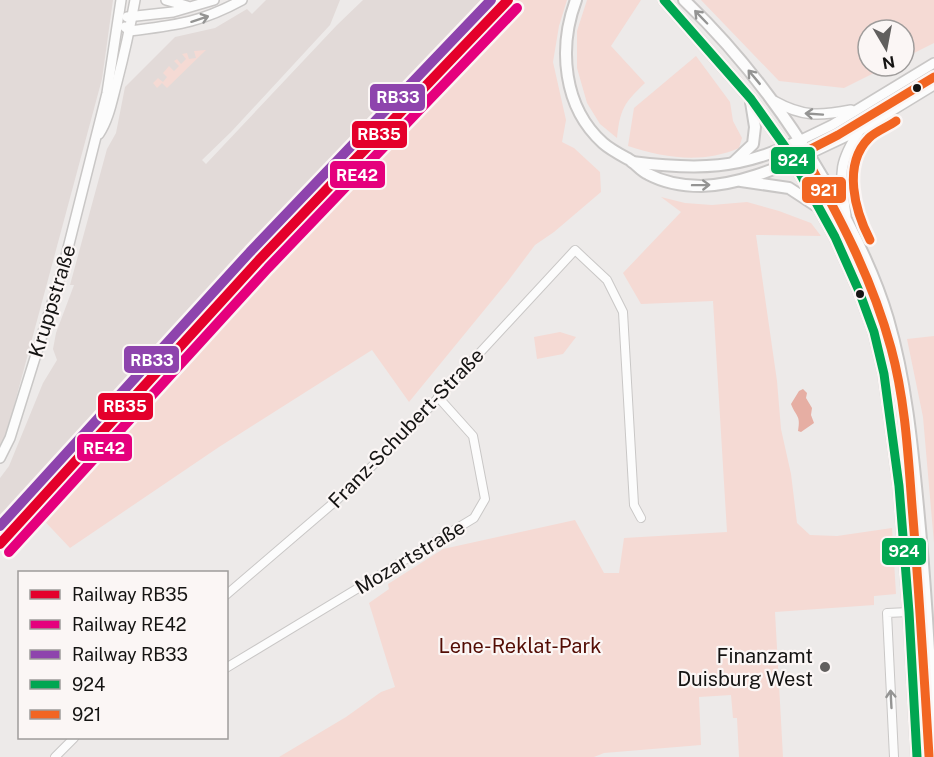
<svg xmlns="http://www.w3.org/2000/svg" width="934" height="757" font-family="'Public Sans',sans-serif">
	<rect width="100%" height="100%" fill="#edeae9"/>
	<!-- built -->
	<g fill="#e2dad8">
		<polygon points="0,0 113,0 102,79 0,458"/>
		<polygon points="266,0 340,0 330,25 231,132 202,160 206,164 337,25 363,0 516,0 331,191 0,552 0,478 9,466 43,383 57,360 53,349 56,333 74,285 70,285 107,149 116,133 125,87 175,37 215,28 247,9 252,14"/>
	</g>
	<!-- green -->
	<g fill="#f5dad4">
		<polygon points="516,0 567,0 559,26 553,62 566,120 562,142 574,148 600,172 601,192 554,232 535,245 508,281 409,402 372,350 219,447 70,548 36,512 331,191"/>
		<path d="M587,0H641L611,46L645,83C624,103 620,109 617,138L600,124L587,103L577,68V31Z"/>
		<polygon points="701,0 934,0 934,43 904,58 904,30 868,30 868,66 888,66 844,88 779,81"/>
		<polygon points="206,50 167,88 162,83 157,88 153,83 158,78 163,82 167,77 163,73 169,66 174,71 179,66 174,61 177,59 181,64 186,59 182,54 187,53 189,59 196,58 194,51"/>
		<path d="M696,56L730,102L733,121L742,138L739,148C702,164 665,158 628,146L634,108Z"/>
		<polygon points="661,197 685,203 712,205 747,202 779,211 811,223 821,236 756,235 777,381 781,429 791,474 797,523 810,535 837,536 892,528 896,594 874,596 874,605 775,612 783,757 739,757 737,718 733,718 731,695 699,697 701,745 604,753 594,757 279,757 346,717 381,692 395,687 369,603 389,589 388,584 443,549 575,520 604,573 619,573 624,538 727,532 713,301 641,304 623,273 681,212"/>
		<polygon points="560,332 576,337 563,354 537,359 534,337"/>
		<polygon points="934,336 934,543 923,417 907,339"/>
	</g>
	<!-- water -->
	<path fill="#e6aea3" d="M803,389L807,393L806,398L812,408L811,415L814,423L801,432L798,431C801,415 796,417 791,404L799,391Z"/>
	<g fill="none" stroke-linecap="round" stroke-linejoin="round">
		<!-- minor casing -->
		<g stroke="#c9c7c6" stroke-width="10">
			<g id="minor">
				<polyline points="226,595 338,499 401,438 575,250 607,280 623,312 634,505 641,518"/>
				<polyline points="226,668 474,518 485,499 473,436 438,397"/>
				<polyline points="55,757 74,738"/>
				<polyline points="894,757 887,613 909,612"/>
			</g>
		</g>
		<!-- tertiary casing -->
		<g stroke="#c9c7c6" stroke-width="12">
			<g id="tertiary">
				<polyline points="166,0 187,6"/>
				<polyline points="127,17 173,12 214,0"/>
				<path d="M125,27L130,31C176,25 200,23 242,0"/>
				<path d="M774,101C803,117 819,116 851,110"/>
				<path d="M99,134C109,119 112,100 117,82C124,55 130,28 135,0"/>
				<polyline points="801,140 832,125 934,63"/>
				<polyline points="809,154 862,129 934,85"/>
				<path d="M846,216C841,175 836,166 860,130"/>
				<polyline points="0,458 10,438 63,268 107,93 121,0"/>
			</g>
		</g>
		<!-- secondary casing -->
		<g stroke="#c9c7c6" stroke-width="14">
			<g id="secondary">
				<path d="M576,0C558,48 563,107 603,143C611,150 621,155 630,160C636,164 641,171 648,174C663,182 683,186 701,186C738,185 776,169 809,154"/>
				<polyline points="664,0 751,99 786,148 835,237 859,291 874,332 884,374 899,486 909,612 917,757"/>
				<path d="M684,0C741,54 787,116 826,183C851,226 874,271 888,319C906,381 912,444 918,507C926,590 931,674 934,757"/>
				<path d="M632,162C697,170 741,170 801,140"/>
				<polyline points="734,162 753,144 755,127 751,102"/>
				<polyline points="741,181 789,188 815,205"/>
			</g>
		</g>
		<!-- minor -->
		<use href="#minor" stroke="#fcfcfc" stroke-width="8"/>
		<!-- tertiary -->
		<use href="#tertiary" stroke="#fcfcfc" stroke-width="9"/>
		<!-- secondary -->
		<use href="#secondary" stroke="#fcfcfc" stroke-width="10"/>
		<!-- bus-1 casing -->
		<g stroke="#fbf6f5" stroke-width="14">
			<polyline id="bus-1" points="664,0 751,99 786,148 835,237 859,291 874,332 884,374 899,486 909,612 917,757"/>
		</g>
		<!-- bus-2 casing -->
		<g stroke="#fbf6f5" stroke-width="14">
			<g id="bus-2">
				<path d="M870,240C855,211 842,165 869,138C876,131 888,127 896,121"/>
				<path d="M929,756C924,673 919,589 912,506C908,453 905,399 891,348C872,278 839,215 803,153L838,135L934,77"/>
			</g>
		</g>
		<!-- bus-1 -->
		<use href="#bus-1" stroke="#00a651" stroke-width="9"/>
		<!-- bus-2 -->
		<use href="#bus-2" stroke="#f26522" stroke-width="9"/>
		<!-- rail-1 casing -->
		<g stroke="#fbf6f5" stroke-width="15">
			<polyline id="rail-1" points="0,544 259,260 508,0"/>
		</g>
		<!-- rail-2 casing -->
		<g stroke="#fbf6f5" stroke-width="15">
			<polyline id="rail-2" points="9,552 268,268 517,8"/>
		</g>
		<!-- rail-3 casing -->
		<g stroke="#fbf6f5" stroke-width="15">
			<polyline id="rail-3" points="0,526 250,252 491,0"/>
		</g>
		<!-- rail-1 -->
		<use href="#rail-1" stroke="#e4002b" stroke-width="10"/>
		<!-- rail-2 -->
		<use href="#rail-2" stroke="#e5007d" stroke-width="10"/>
		<!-- rail-3 -->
		<use href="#rail-3" stroke="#8e44ad" stroke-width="10"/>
	</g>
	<!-- one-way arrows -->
	<defs><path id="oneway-shaft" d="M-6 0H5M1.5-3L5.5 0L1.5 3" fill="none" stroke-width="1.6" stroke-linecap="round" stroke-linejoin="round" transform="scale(1.5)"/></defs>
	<g stroke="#949493">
		<use href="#oneway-shaft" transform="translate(701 17) rotate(-134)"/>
		<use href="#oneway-shaft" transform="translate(200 19) rotate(-18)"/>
		<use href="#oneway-shaft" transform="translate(754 77) rotate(-130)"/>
		<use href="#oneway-shaft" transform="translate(814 114) rotate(-176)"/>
		<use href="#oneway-shaft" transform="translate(701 185) rotate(-1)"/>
		<use href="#oneway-shaft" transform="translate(891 699) rotate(-93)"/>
	</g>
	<!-- markers -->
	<g fill="#151413" stroke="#fbf6f5" stroke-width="2">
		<circle cx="917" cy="88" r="5"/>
		<circle cx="860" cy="294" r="5"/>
	</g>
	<circle fill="#615f5e" stroke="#fbf6f5" stroke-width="2" cx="825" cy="667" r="6"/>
	<g text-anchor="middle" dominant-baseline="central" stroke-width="4.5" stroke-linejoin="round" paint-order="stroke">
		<!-- street labels -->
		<g font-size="20" fill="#151413" stroke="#fbf6f5">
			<text transform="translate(52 301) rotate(-73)">Kruppstraße</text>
			<text transform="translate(406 428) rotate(-46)">Franz-Schubert-Straße</text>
			<text transform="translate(410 557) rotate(-31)">Mozartstraße</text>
		</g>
		<!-- park labels -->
		<g font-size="20" fill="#530d05" stroke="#fbf6f5">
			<text x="520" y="646">Lene-Reklat-Park</text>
		</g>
		<!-- poi labels -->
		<g font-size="20" fill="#151413" stroke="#fbf6f5" text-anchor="end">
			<text x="813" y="656">Finanzamt<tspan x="813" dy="23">Duisburg West</tspan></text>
		</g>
	</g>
	<g stroke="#fbf6f5" stroke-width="2">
		<rect x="369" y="83" width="57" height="29" rx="6" fill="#8e44ad"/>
		<rect x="351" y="120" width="57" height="29" rx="6" fill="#e4002b"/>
		<rect x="770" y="146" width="46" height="29" rx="6" fill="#00a651"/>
		<rect x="329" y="160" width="57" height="29" rx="6" fill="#e5007d"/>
		<rect x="801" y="176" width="46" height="28" rx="6" fill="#f26522"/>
		<rect x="123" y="345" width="57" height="29" rx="6" fill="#8e44ad"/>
		<rect x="97" y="392" width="57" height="29" rx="6" fill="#e4002b"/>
		<rect x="76" y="433" width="57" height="29" rx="6" fill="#e5007d"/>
		<rect x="881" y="537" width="46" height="29" rx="6" fill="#00a651"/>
	</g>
	<g font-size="16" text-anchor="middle" font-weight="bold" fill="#fff">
		<text x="398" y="103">RB33</text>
		<text x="379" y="140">RB35</text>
		<text x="793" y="166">924</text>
		<text x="357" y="181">RE42</text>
		<text x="824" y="196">921</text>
		<text x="152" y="366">RB33</text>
		<text x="125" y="412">RB35</text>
		<text x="104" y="454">RE42</text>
		<text x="904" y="557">924</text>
	</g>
	<!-- legend -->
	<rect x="18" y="571" width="210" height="168" fill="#fbf6f5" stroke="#9f9c9b" stroke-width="1.5"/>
	<rect x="30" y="590" width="30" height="9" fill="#e4002b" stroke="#9f9c9b" stroke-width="1.5"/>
	<text x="72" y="601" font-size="18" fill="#151413">Railway RB35</text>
	<rect x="30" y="620" width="30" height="9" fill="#e5007d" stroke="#9f9c9b" stroke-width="1.5"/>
	<text x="72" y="631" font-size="18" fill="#151413">Railway RE42</text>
	<rect x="30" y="650" width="30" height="9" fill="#8e44ad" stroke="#9f9c9b" stroke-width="1.5"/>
	<text x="72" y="661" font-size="18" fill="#151413">Railway RB33</text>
	<rect x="30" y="680" width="30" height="9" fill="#00a651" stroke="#9f9c9b" stroke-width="1.5"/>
	<text x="72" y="691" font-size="18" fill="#151413">924</text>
	<rect x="30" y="710" width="30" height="9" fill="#f26522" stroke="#9f9c9b" stroke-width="1.5"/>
	<text x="72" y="721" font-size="18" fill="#151413">921</text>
	<!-- north arrow -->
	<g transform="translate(886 48) rotate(170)"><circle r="28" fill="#fbf6f5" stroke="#9f9c9b" stroke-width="1.5"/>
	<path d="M0-4.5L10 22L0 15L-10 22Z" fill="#615f5e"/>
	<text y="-9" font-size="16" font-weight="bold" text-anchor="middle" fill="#151413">N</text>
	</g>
</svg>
